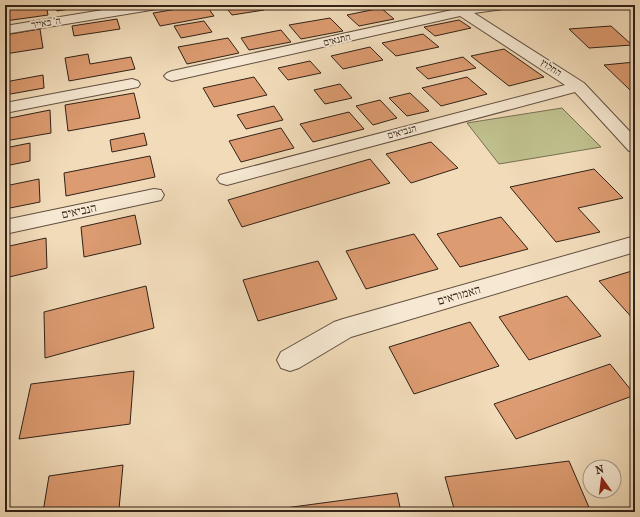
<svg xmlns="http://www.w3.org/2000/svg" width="640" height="517" font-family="'IM FELL French Canon','Frank Ruhl Libre',serif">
	<rect width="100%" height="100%" fill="#f1dbb9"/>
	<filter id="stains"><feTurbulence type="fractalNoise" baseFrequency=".005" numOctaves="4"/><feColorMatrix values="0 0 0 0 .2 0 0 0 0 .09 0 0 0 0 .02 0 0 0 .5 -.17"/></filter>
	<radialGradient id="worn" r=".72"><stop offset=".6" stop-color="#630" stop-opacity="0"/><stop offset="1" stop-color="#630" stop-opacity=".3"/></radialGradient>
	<!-- green -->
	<polygon fill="#bebf8c" stroke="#787052" points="562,108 601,147 499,164 467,123"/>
	<!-- building -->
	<g fill="#dc9b70" stroke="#322218">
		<polygon points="26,5 46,5 48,15 5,21 5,8"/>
		<polygon points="56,5 95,5 57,11"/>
		<polygon points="201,5 206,5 214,16 160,26 153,13"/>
		<polygon points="224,5 260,5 264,10 232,15"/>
		<polygon points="381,8 394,19 359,26 347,15"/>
		<polygon points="330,18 343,31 301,39 289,25"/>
		<polygon points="117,19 120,29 74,36 72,26"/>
		<polygon points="459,20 471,28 435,36 424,27"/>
		<polygon points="204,21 212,32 181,38 174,26"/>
		<polygon points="611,26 632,45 589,48 569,29"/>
		<polygon points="40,29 43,48 5,54 5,35"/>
		<polygon points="281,30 291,42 249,50 241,38"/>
		<polygon points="423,34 439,47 396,56 382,43"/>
		<polygon points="228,38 239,53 187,64 178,47"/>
		<polygon points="370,47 383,60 343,69 331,56"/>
		<polygon points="504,49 544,77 509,86 471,56"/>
		<polygon points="88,54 90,64 131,57 135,69 69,81 65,58"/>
		<polygon points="463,57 476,68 428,79 416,68"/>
		<polygon points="310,61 321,73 288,80 278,68"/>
		<polygon points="635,62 635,90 630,90 604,65"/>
		<polygon points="43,75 44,88 5,95 5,82"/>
		<polygon points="254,77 267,95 214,107 203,88"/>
		<polygon points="467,77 487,94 441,106 422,88"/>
		<polygon points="340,84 352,98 325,104 314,90"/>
		<polygon points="134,93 140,118 68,131 65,105"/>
		<polygon points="410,93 429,111 407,116 389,98"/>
		<polygon points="380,100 397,118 373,125 356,106"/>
		<polygon points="274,106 283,120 246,129 237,115"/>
		<polygon points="50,110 51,133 5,141 5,119"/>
		<polygon points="349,112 364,129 313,142 300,124"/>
		<polygon points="281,128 294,148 241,162 229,141"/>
		<polygon points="144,133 147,145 112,152 110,140"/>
		<polygon points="431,142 458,168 411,183 386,154"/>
		<polygon points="30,143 30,161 5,166 5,148"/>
		<polygon points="150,156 155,177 66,196 64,173"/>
		<polygon points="370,159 390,183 242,227 228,200"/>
		<polygon points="594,169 623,198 578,208 600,232 556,242 510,187"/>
		<polygon points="39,179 40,202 5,209 5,186"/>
		<polygon points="135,215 141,244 84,257 81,227"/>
		<polygon points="501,217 528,249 460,267 437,234"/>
		<polygon points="414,234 438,269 366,289 346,251"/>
		<polygon points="46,238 47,268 5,278 5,247"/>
		<polygon points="318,261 337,299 258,321 243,280"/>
		<polygon points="635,270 635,321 599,281"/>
		<polygon points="146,286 154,328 45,358 44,312"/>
		<polygon points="567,296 601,336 529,360 499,317"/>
		<polygon points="470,322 499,366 414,394 389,347"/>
		<polygon points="610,364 635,395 516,439 494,404"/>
		<polygon points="134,371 130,424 19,439 31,384"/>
		<polygon points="569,461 591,512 455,512 445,477"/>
		<polygon points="123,465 119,509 103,512 43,512 49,476"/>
		<polygon points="397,493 401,512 255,512"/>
	</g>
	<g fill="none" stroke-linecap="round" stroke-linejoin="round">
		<!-- street casing -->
		<g stroke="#625040" stroke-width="2">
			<g id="street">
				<polygon points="133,5 163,5 162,8 157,9 5,34 5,26"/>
				<polygon points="454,5 460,5 464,7 478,5 509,5 508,8 503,9 474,13 584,83 635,137 635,152 629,151 575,92 227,185 220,183 217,179 220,175 565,85 460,16 172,81 167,79 164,76 167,73 172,71 452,10 451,8"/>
				<polygon points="132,79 138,81 140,84 138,87 5,113 5,103"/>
				<polygon points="154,189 161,190 164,195 161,200 5,234 5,220"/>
				<polygon points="635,236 635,252 351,337 299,368 290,371 281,368 277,360 281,352 334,322 343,319"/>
			</g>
		</g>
		<!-- street -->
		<use href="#street" fill="#f6e8d2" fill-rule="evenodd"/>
	</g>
	<g text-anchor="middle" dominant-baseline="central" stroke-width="3.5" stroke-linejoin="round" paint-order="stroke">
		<!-- far-street labels -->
		<g font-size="10" fill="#322218" stroke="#f6e8d2">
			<text transform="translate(46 23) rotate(-9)">ה' באייר</text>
			<text transform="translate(337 40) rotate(-13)">התנאים</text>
			<text transform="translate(551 68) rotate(33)">החלוץ</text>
			<text transform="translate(402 132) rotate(-15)">הנביאים</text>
		</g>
		<!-- street labels -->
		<g font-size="12" fill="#322218" stroke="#f6e8d2">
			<text transform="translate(79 211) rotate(-12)">הנביאים</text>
			<text transform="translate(459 295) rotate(-16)">האמוראים</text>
		</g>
	</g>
	<!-- margin -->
	<rect width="640" height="517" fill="none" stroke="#f1dbb9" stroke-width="20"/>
	<rect x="6" y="6" width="628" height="505" fill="none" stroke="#322218" stroke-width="2"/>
	<rect x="10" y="10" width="620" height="497" fill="none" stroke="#322218"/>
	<!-- north arrow -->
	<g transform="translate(602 479) rotate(346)"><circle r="19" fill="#f6e8d2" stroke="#a89988"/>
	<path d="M0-3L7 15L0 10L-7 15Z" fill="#8f2418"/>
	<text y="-6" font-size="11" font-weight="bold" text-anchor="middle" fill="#322218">N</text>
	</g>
	<rect width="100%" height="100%" filter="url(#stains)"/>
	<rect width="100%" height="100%" fill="url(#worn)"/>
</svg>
